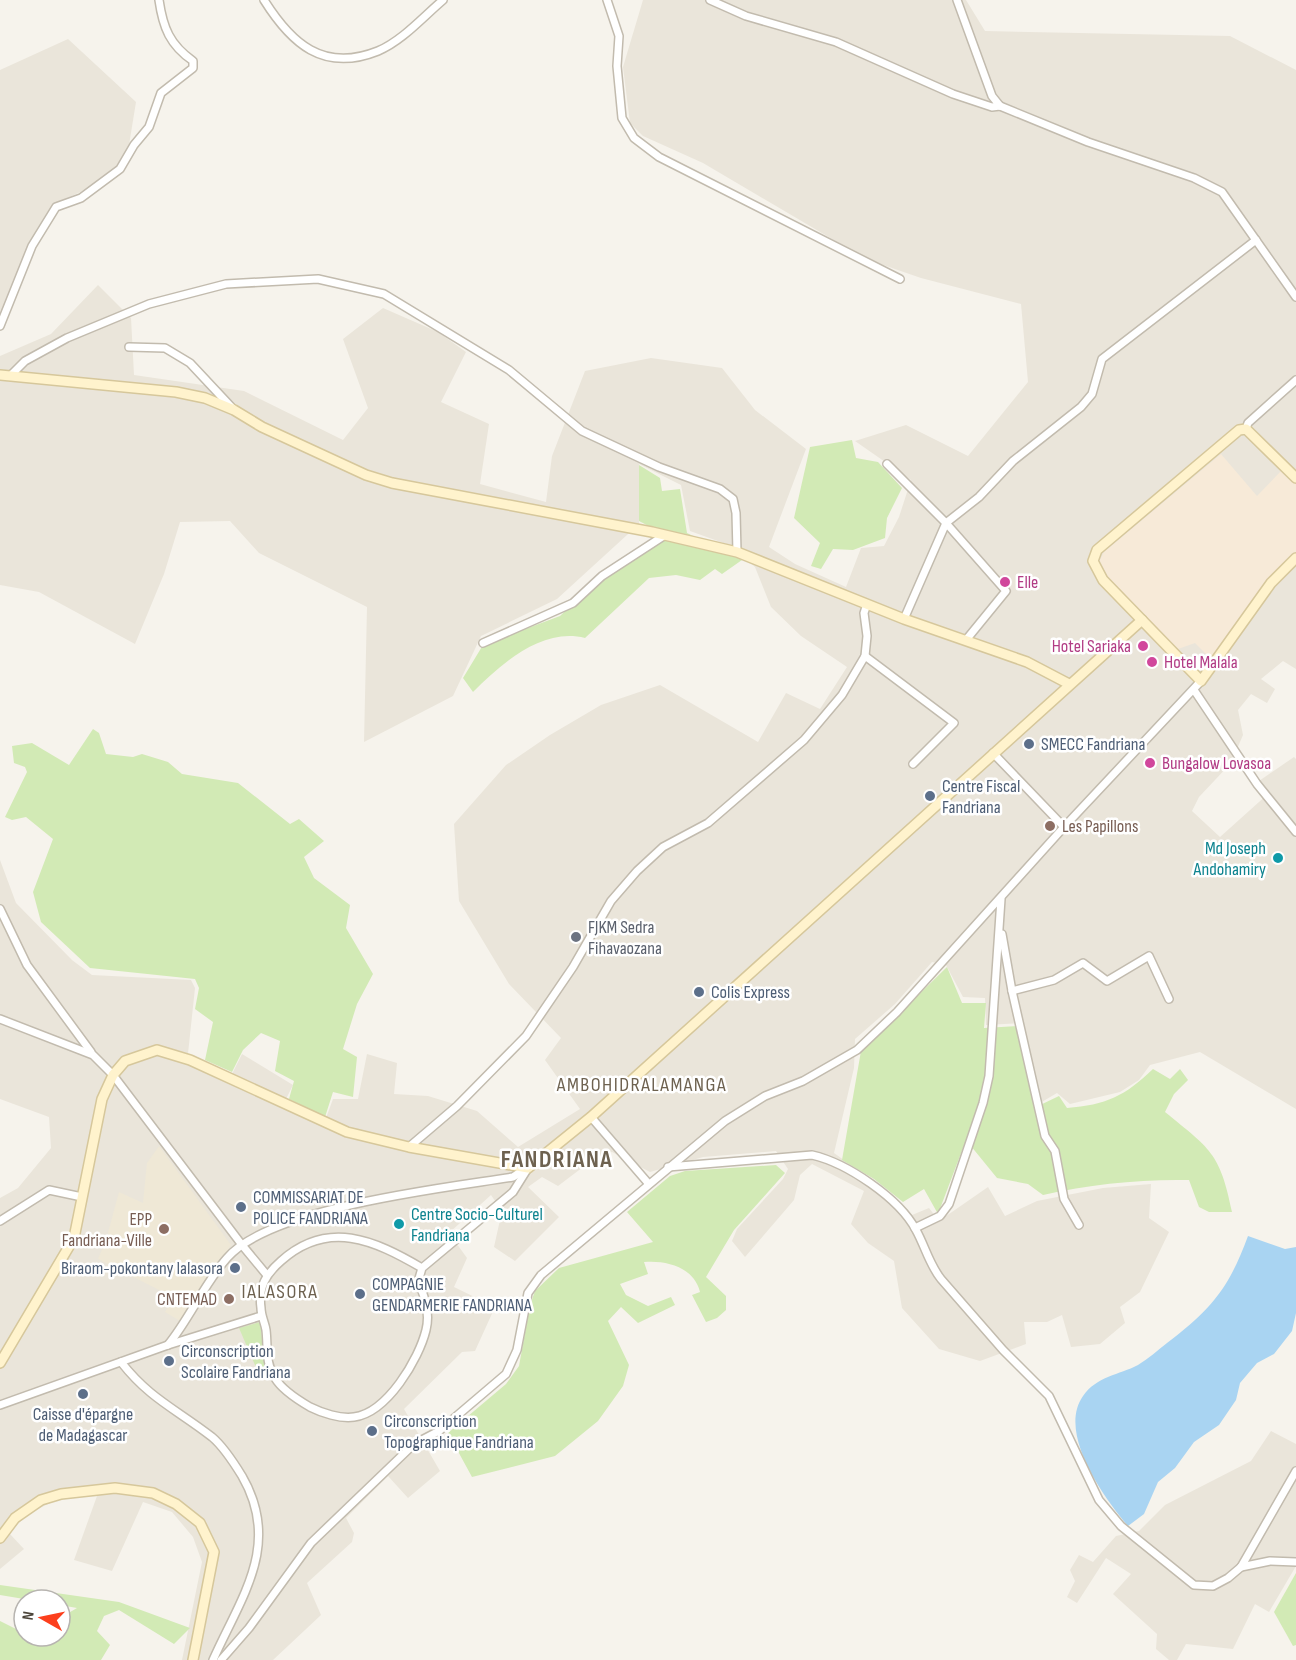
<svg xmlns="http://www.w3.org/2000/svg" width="1296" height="1660" font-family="'Sofia Sans Condensed',sans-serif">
	<rect width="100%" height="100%" fill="#f6f3ec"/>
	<!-- residential -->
	<g fill="#eae5da">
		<polygon points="643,0 966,0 985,31 1230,36 1296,70 1296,669 1283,661 1261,679 1275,689 1267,703 1251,694 1238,710 1243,735 1231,763 1199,797 1192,811 1220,837 1269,793 1259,781 1294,757 1296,759 1296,1109 1200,1052 1150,1065 1139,1080 1120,1092 1070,1104 1057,1093 1040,1103 1023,1023 986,1025 985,998 963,997 946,965 932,962 895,1004 855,1039 854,1068 834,1153 869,1178 912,1215 929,1208 939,1221 988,1187 1005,1216 1037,1201 1103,1188 1151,1184 1149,1218 1169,1232 1140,1292 1120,1307 1125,1323 1100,1344 1071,1347 1062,1315 1047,1322 1024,1322 1026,1344 980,1361 939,1349 902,1308 894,1261 868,1243 851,1224 864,1191 812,1164 800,1175 794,1200 745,1257 732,1241 737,1229 783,1179 788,1169 776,1151 703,1157 650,1172 612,1152 595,1158 558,1186 542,1177 528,1187 559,1217 515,1261 494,1247 502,1211 491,1195 449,1233 467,1258 454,1287 495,1307 475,1351 462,1352 404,1409 440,1471 408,1498 388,1476 346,1518 354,1533 352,1542 307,1583 321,1615 273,1660 182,1660 202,1562 193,1537 172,1512 143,1502 112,1571 74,1560 97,1496 61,1498 29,1513 9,1533 24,1549 0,1569 0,1198 18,1188 51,1148 49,1117 0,1099 0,860 16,903 72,960 92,975 191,980 195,988 187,1063 232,1074 242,1054 293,1085 286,1099 326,1118 333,1099 358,1099 367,1054 397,1063 394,1094 428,1096 477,1111 518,1147 580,1109 545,1060 561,1038 509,984 459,901 454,824 506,765 550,735 601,705 660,685 758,742 786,693 820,709 847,667 801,636 771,607 755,567 729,545 690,531 681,485 639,464 639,524 557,599 481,636 453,696 364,742 367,607 259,553 230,521 180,522 164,574 135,644 39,592 0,585 0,356 51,334 98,285 131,318 134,375 244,391 343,440 368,408 343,339 383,308 438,332 466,352 441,402 489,424 480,484 546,502 552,456 585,371 651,358 722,368 755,410 806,449 769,547 795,564 846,587 861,548 884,546 899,517 911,480 855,441 906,425 968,456 1028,382 1021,304 921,278 866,259 703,163 643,136 630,123 623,67"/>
		<polygon points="68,39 136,102 129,145 121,164 100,183 52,205 22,259 0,317 0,70"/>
		<polygon points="1271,1431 1296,1444 1296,1566 1269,1612 1255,1604 1233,1649 1186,1644 1177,1660 1169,1660 1156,1649 1157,1634 1113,1594 1131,1574 1106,1558 1077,1603 1067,1597 1075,1581 1070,1570 1079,1555 1093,1562 1116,1536 1139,1531 1165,1505 1251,1461"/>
	</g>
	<!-- commercial -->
	<polygon fill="#f7ead8" points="1221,454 1257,496 1282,470 1296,480 1296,558 1211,659 1195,643 1178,649 1147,622 1101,574 1100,560 1104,552"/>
	<!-- education -->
	<polygon fill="#efe8d6" points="159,1146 231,1245 180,1321 165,1312 173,1297 98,1259 106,1240 119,1192 143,1203 147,1163"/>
	<!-- green -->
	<g fill="#d2eab5">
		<polygon points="852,440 856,458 878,462 902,488 887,518 885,538 853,550 833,549 821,569 811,566 820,543 794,518 810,447"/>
		<path d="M639,465L660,478L662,491L680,489L687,533L742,560L722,574L715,569L700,580L676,575L649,578L585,638C542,627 501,664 473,692L463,678L483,645L560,616L616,563L664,534L639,521Z"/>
		<polygon points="93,729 99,733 106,754 133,757 142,754 168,762 182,774 238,783 290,824 299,819 324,841 304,857 314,878 350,905 346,928 373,974 357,1004 343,1049 357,1057 353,1097 333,1092 325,1117 289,1099 294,1081 275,1071 280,1041 261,1033 243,1050 232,1072 205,1060 213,1022 195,1009 199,988 195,979 90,968 41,922 33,892 53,839 26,817 12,820 5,817 27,772 25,767 14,763 12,746 32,743 69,765"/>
		<path d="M947,967L962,1003H986L984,1028L1018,1026L1036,1107L1059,1096L1067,1108C1106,1105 1125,1096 1153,1069L1170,1079L1180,1069L1188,1080L1174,1094L1165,1112C1210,1149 1220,1152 1232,1212H1209L1199,1207L1189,1180C1141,1179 1090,1184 1043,1195L1028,1184L997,1178L966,1140L938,1214L924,1189L903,1202L874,1179L842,1160L861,1051Z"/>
		<path d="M776,1165L785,1173L734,1230L706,1277L726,1296V1310L717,1318L706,1322L692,1295L700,1292C694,1267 666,1260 644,1262L648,1274L620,1284L626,1295L648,1306L671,1297L675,1305L638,1323L621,1307L608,1321L629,1365L623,1386L598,1421L555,1456L472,1477L448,1433L506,1384L519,1366L530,1305L535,1291L559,1268L653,1242L627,1212L670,1176L685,1171Z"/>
		<polygon points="260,1322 265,1365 268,1373 261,1379 239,1328"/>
		<polygon points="1296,1573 1296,1645 1293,1646 1274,1612"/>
		<polygon points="0,1585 119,1602 190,1628 174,1644 119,1610 104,1616 97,1631 110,1645 101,1660 0,1660 0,1621 16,1629 24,1621 24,1636 60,1636 60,1618 77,1608 60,1605 60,1600 30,1600 0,1595"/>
	</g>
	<!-- water -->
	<path fill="#a9d4f2" d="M1248,1236L1285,1249L1296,1247V1313L1292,1331L1274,1354L1257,1363L1240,1383L1236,1400L1219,1425L1194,1442L1175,1468L1158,1482L1144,1514L1128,1526C1104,1498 1057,1433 1083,1396C1097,1376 1119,1375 1138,1365C1148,1359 1158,1350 1167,1343C1211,1310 1229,1288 1248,1236Z"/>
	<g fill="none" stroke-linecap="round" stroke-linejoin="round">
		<!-- street casing -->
		<g stroke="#c2bbae" stroke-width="10">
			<g id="street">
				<path d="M264,0C291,43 323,73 378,51C402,41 423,17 443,0"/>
				<polyline points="607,0 619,36 617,66 622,118 634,138 659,157 900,279"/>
				<polyline points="710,0 746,16 836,42 953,94 992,107 1000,106 1088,142 1194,178 1222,192 1296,297"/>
				<polyline points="957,0 992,96 1000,106"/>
				<path d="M0,326L32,246L56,207L81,198L120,169L134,145L149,127L161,93L193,68V61C170,45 163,28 159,0"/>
				<polyline points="129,347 165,348 190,363 234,410"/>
				<polyline points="11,375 25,361 67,338 149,304 226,284 318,279 384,294 509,370 582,431 659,467 720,489 733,499 736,513 737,552"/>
				<polyline points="1246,429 1248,423 1296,380"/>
				<polyline points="887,464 946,523 1006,591 966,640"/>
				<polyline points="904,619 946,523 979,497 1013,461 1081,407 1092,394 1102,359 1256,240"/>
				<polyline points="483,643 573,603 602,576 665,535"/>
				<polyline points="865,656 954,723 913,764"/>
				<polyline points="1194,690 1257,784 1296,832"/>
				<polyline points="993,753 1064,827"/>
				<polyline points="0,909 27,965 91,1052"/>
				<polyline points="1002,934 1012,991 1045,1136 1055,1151 1064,1199 1079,1225"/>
				<polyline points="1012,991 1054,980 1083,963 1107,981 1149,956 1169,999"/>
				<polyline points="0,1019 93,1055 113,1075 242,1245 266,1274"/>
				<polyline points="591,1117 648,1183"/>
				<polyline points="409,1147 457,1106 526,1036 573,967 611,901 637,871 663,847 708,823 804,740 842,695 865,656 867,636 864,613 867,604"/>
				<path d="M668,1167L812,1155C847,1163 899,1198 916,1230C925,1246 929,1264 941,1279L1003,1350L1049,1396L1099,1500L1121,1526L1194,1585L1213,1586L1228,1578L1241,1567L1296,1471"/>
				<polyline points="0,1221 49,1190 82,1197"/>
				<polyline points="915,1228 940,1216 949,1204 983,1103 989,1076 1001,899"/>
				<path d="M422,1268C374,1240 328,1219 281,1261C266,1274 258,1287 261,1308C261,1316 265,1323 266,1330C268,1347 265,1363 275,1378C282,1390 298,1400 310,1407C322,1413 340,1419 354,1417C387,1413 419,1359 426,1330C430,1314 425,1296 418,1282L422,1268L513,1192L528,1168"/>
				<path d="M168,1345C190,1318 204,1284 227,1258C271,1207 445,1188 513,1177L525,1169"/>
				<path d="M121,1362C150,1399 176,1409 212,1437C224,1447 234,1463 242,1476C282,1545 241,1597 213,1660"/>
				<polyline points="0,1405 168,1345 261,1316"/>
				<polyline points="1241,1567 1270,1561 1296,1562"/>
				<polyline points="221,1660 249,1628 311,1543 414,1444 439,1431 506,1374 517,1350 528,1293 541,1275 725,1121 765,1096 803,1081 857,1050 897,1012 1064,827 1201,681"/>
			</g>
		</g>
		<!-- secondary casing -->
		<g stroke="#d6c79b" stroke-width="12">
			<g id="secondary">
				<polyline points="0,375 176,392 205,398 234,410 262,427 366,475 392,483 652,532 737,552 904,619 1027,662 1069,684"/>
				<polyline points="1296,478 1246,429 1239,430 1097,550 1093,561 1103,580 1201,681 1271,583 1296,558"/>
				<polyline points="0,1363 74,1238 102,1099 113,1075 125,1061 157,1050 190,1060 347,1132 409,1147 528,1168 591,1117 1142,620"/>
				<polyline points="0,1538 15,1518 41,1500 61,1494 115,1488 153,1493 176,1504 200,1523 214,1552 193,1660"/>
			</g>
		</g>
		<!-- street -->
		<use href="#street" stroke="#fff" stroke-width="7"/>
		<!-- secondary -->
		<use href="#secondary" stroke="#fff3cd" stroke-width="9"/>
	</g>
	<!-- markers -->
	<g fill="#d1479c" stroke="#fff" stroke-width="2">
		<circle cx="1005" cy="582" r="6"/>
		<circle cx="1143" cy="646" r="6"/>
		<circle cx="1152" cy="662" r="6"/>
		<circle cx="1150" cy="763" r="6"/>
	</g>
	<g fill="#5c6f8a" stroke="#fff" stroke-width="2">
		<circle cx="1029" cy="744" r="6"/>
		<circle cx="930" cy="796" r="6"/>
		<circle cx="699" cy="992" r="6"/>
		<circle cx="241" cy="1207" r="6"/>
		<circle cx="235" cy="1268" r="6"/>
		<circle cx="360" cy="1294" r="6"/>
		<circle cx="169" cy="1361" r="6"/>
		<circle cx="83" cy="1394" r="6"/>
		<circle cx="372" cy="1431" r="6"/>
	</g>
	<g fill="#8d6e63" stroke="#fff" stroke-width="2">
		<circle cx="1050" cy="826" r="6"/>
		<circle cx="164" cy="1229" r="6"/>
		<circle cx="229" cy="1299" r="6"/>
	</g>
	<g fill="#0f9aa8" stroke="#fff" stroke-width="2">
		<circle cx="1278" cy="858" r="6"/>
		<circle cx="399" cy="1224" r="6"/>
	</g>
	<circle fill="#6b7280" stroke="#fff" stroke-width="2" cx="576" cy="937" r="6"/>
	<g text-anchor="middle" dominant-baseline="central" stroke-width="5" stroke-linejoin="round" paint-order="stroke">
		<!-- hotel labels -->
		<g font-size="18" fill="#b23c85" stroke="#fff" text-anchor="start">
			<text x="1017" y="582">Elle</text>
			<text x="1131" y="646" text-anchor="end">Hotel Sariaka</text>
			<text x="1164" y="662">Hotel Malala</text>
			<text x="1162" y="763">Bungalow Lovasoa</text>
		</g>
		<!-- service labels -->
		<g font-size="18" fill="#4e5e75" stroke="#fff" text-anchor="start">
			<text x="1041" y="744">SMECC Fandriana</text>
			<text x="942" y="786">Centre Fiscal<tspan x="942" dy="21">Fandriana</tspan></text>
			<text x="711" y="992">Colis Express</text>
			<text x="253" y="1197">COMMISSARIAT DE<tspan x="253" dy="21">POLICE FANDRIANA</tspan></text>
			<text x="223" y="1268" text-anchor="end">Biraom-pokontany Ialasora</text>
			<text x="372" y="1284">COMPAGNIE<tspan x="372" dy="21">GENDARMERIE FANDRIANA</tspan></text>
			<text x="181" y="1351">Circonscription<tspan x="181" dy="21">Scolaire Fandriana</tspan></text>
			<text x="83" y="1414" text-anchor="middle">Caisse d'épargne<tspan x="83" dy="21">de Madagascar</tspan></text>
			<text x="384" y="1421">Circonscription<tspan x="384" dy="21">Topographique Fandriana</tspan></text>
		</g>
		<!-- education labels -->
		<g font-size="18" fill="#785e54" stroke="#fff" text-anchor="end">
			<text x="1062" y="826" text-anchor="start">Les Papillons</text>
			<text x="152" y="1219">EPP<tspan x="152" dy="21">Fandriana-Ville</tspan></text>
			<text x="217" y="1299">CNTEMAD</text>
		</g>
		<!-- culture labels -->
		<g font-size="18" fill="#0d838f" stroke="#fff" text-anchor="end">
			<text x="1266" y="848">Md Joseph<tspan x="1266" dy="21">Andohamiry</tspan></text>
			<text x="411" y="1214" text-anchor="start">Centre Socio-Culturel<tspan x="411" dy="21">Fandriana</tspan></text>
		</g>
		<!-- worship labels -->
		<g font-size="18" fill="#5b616d" stroke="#fff" text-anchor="start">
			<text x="588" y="927">FJKM Sedra<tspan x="588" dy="21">Fihavaozana</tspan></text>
		</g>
		<!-- neighbourhood labels -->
		<g font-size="20" letter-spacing="1.5" fill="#6e6250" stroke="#fff">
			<text x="642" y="1085">AMBOHIDRALAMANGA</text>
			<text x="280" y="1292">IALASORA</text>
		</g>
		<!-- district labels -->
		<g font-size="24" font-weight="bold" letter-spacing="1.5" fill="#6e6250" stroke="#fff">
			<text x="557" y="1159">FANDRIANA</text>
		</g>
	</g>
	<!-- north arrow -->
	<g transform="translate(42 1618) rotate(279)"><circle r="28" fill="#ffffff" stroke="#b7b4b0" stroke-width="1.5"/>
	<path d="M0-4.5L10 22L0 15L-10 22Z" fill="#fc3f1d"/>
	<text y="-9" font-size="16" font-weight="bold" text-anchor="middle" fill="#4b4439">N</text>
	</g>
</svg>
